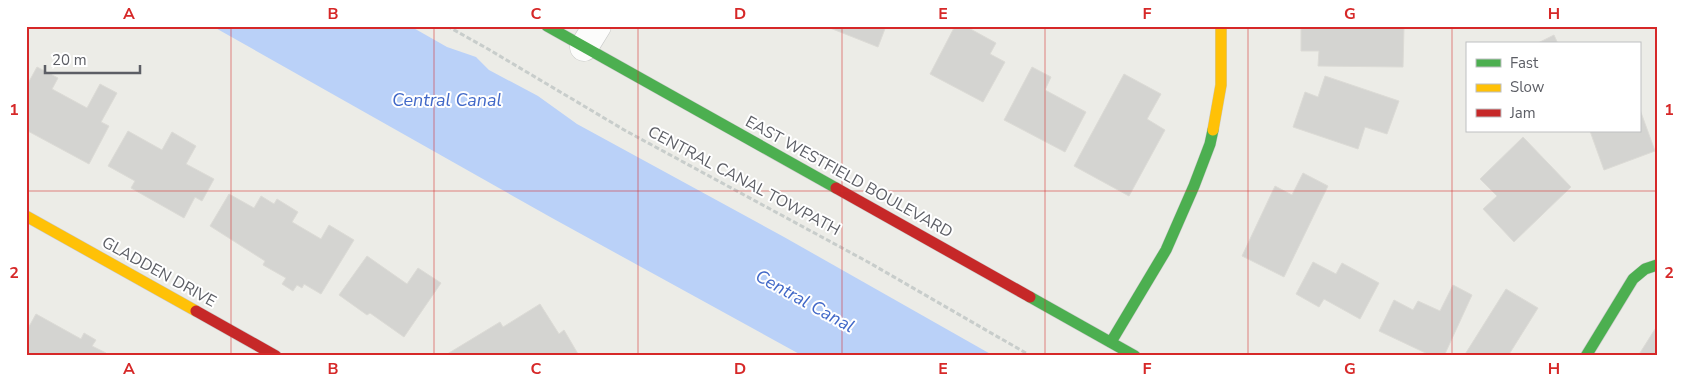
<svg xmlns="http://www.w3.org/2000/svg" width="1683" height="382" font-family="'Nunito Sans',sans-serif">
	<rect width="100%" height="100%" fill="#ecece7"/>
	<!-- water -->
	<polygon fill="#bad1f8" points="212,26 410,26 447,47 476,57 489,70 538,96 577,124 784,237 994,356 803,356 552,218"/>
	<!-- building -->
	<g fill="#d4d4d1" stroke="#dcdbd6">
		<polygon points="825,26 886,26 878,47"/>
		<polygon points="955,26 965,26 996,43 990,54 1005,62 983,102 930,74"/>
		<polygon points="1301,26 1404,26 1403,67 1318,66 1319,51 1301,51"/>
		<polygon points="1554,35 1558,44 1536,44"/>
		<polygon points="37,67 58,78 52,89 87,108 100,84 117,93 101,122 109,126 89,164 26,130 26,87"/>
		<polygon points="1032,67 1051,77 1045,90 1086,112 1065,152 1004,120"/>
		<polygon points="1124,74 1161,94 1147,119 1165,130 1129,196 1074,166"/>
		<polygon points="1325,76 1399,101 1387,134 1365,127 1358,149 1293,127 1305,92 1318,97"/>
		<polygon points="1639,107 1655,151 1604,170 1590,131 1639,131"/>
		<polygon points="128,131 162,150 172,132 196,146 186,164 214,179 202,201 195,197 184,218 131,188 135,181 108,166"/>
		<polygon points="1523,137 1571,187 1514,242 1483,209 1497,196 1480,179"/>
		<polygon points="1303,173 1328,186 1284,277 1242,256 1275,186 1292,195"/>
		<polygon points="229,194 254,208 261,196 274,204 277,199 298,212 292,222 321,239 329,225 354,240 321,294 304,284 302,288 297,285 293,291 282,284 286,278 263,265 265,261 210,226"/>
		<polygon points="367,256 407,284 418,268 441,283 404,337 370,313 367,315 339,295"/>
		<polygon points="1313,262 1336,274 1342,263 1379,283 1360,319 1324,299 1319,307 1296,294"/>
		<polygon points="1453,285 1472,295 1444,356 1432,356 1379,331 1394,300 1413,310 1418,301 1440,311"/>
		<polygon points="1506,289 1538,308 1508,356 1464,356"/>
		<polygon points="540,304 559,334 564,330 578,354 575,356 444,356 500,322 503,327"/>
		<polygon points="36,314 81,339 84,333 96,340 92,346 106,353 105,356 26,356 26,332"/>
		<polygon points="1657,326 1657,356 1638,356"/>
	</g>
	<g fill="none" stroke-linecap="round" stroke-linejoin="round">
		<!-- street casing -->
		<g stroke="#c9cac9" stroke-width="29">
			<polyline id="street" points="584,47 597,26"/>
		</g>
		<!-- fast casing -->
		<g stroke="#c9c9c9" stroke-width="12">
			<g id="fast">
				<polyline points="547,26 836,188"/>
				<polyline points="1030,297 1135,356"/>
				<polyline points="1111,342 1166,250 1194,186 1210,144 1213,130"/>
				<polyline points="1586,356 1633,279 1645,269 1657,265"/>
			</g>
		</g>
		<!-- slow casing -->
		<g stroke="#c9c9c9" stroke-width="12">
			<g id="slow">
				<polyline points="1213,130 1221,85 1221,26"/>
				<polyline points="26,216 196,311"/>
			</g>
		</g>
		<!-- jam casing -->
		<g stroke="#c9c9c9" stroke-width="12">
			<g id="jam">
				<polyline points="836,188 1030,297"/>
				<polyline points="196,311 276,356"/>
			</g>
		</g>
		<!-- path -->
		<polyline stroke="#c8cdcb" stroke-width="3" stroke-dasharray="5 2.5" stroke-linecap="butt" points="447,26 488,49 626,131 868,262 1031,356"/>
		<!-- street -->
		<use href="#street" stroke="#fcfcfb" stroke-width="28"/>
		<!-- fast -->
		<use href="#fast" stroke="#4caf50" stroke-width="11"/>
		<!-- slow -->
		<use href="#slow" stroke="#ffc107" stroke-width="11"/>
		<!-- jam -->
		<use href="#jam" stroke="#c62828" stroke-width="11"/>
	</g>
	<!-- grid -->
	<path fill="none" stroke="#d62828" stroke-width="1" stroke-opacity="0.55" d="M231,26V356M434,26V356M638,26V356M842,26V356M1045,26V356M1248,26V356M1452,26V356M26,191H1657"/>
	<g text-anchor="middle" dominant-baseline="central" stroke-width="4" stroke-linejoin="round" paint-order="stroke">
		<!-- street labels -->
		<g font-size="16" fill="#5c5e65" stroke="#fff">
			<text transform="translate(849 177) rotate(29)">EAST WESTFIELD BOULEVARD</text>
			<text transform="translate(744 181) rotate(28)">CENTRAL CANAL TOWPATH</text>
			<text transform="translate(159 272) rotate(29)">GLADDEN DRIVE</text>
		</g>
		<!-- water labels -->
		<g font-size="18" font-style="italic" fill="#4269c8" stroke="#fff">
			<text x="447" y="100">Central Canal</text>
			<text transform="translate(805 301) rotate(29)">Central Canal</text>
		</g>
	</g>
	<!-- border -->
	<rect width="1683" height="382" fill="none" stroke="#ffffff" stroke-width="55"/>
	<!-- legend -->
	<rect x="1466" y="42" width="175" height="90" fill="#ffffff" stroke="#bebfc1"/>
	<rect x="1476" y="59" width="25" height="8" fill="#4caf50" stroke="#bebfc1"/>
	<text x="1510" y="68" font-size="15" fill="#5c5e65">Fast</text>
	<rect x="1476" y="84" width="25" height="8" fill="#ffc107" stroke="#bebfc1"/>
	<text x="1510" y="92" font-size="15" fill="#5c5e65">Slow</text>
	<rect x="1476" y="109" width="25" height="8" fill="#c62828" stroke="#bebfc1"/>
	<text x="1510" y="118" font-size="15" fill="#5c5e65">Jam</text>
	<!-- scale -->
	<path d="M45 65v8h95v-8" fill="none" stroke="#5c5e65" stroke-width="2.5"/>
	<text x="52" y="65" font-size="15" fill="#5c5e65" stroke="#ffffff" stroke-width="4" paint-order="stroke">20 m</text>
	<rect x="28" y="28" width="1628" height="326" fill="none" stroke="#d62828" stroke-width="2"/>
	<g font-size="16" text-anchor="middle" font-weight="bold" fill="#d62828">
		<text x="129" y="19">A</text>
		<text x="333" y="19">B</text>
		<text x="536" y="19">C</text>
		<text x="740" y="19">D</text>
		<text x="943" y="19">E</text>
		<text x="1147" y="19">F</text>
		<text x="1350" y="19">G</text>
		<text x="1554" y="19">H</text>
		<text x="14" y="115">1</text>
		<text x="1669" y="115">1</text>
		<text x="14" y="278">2</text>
		<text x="1669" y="278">2</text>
		<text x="129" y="374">A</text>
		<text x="333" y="374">B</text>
		<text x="536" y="374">C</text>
		<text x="740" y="374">D</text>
		<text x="943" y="374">E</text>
		<text x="1147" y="374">F</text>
		<text x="1350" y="374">G</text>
		<text x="1554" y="374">H</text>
	</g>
</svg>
